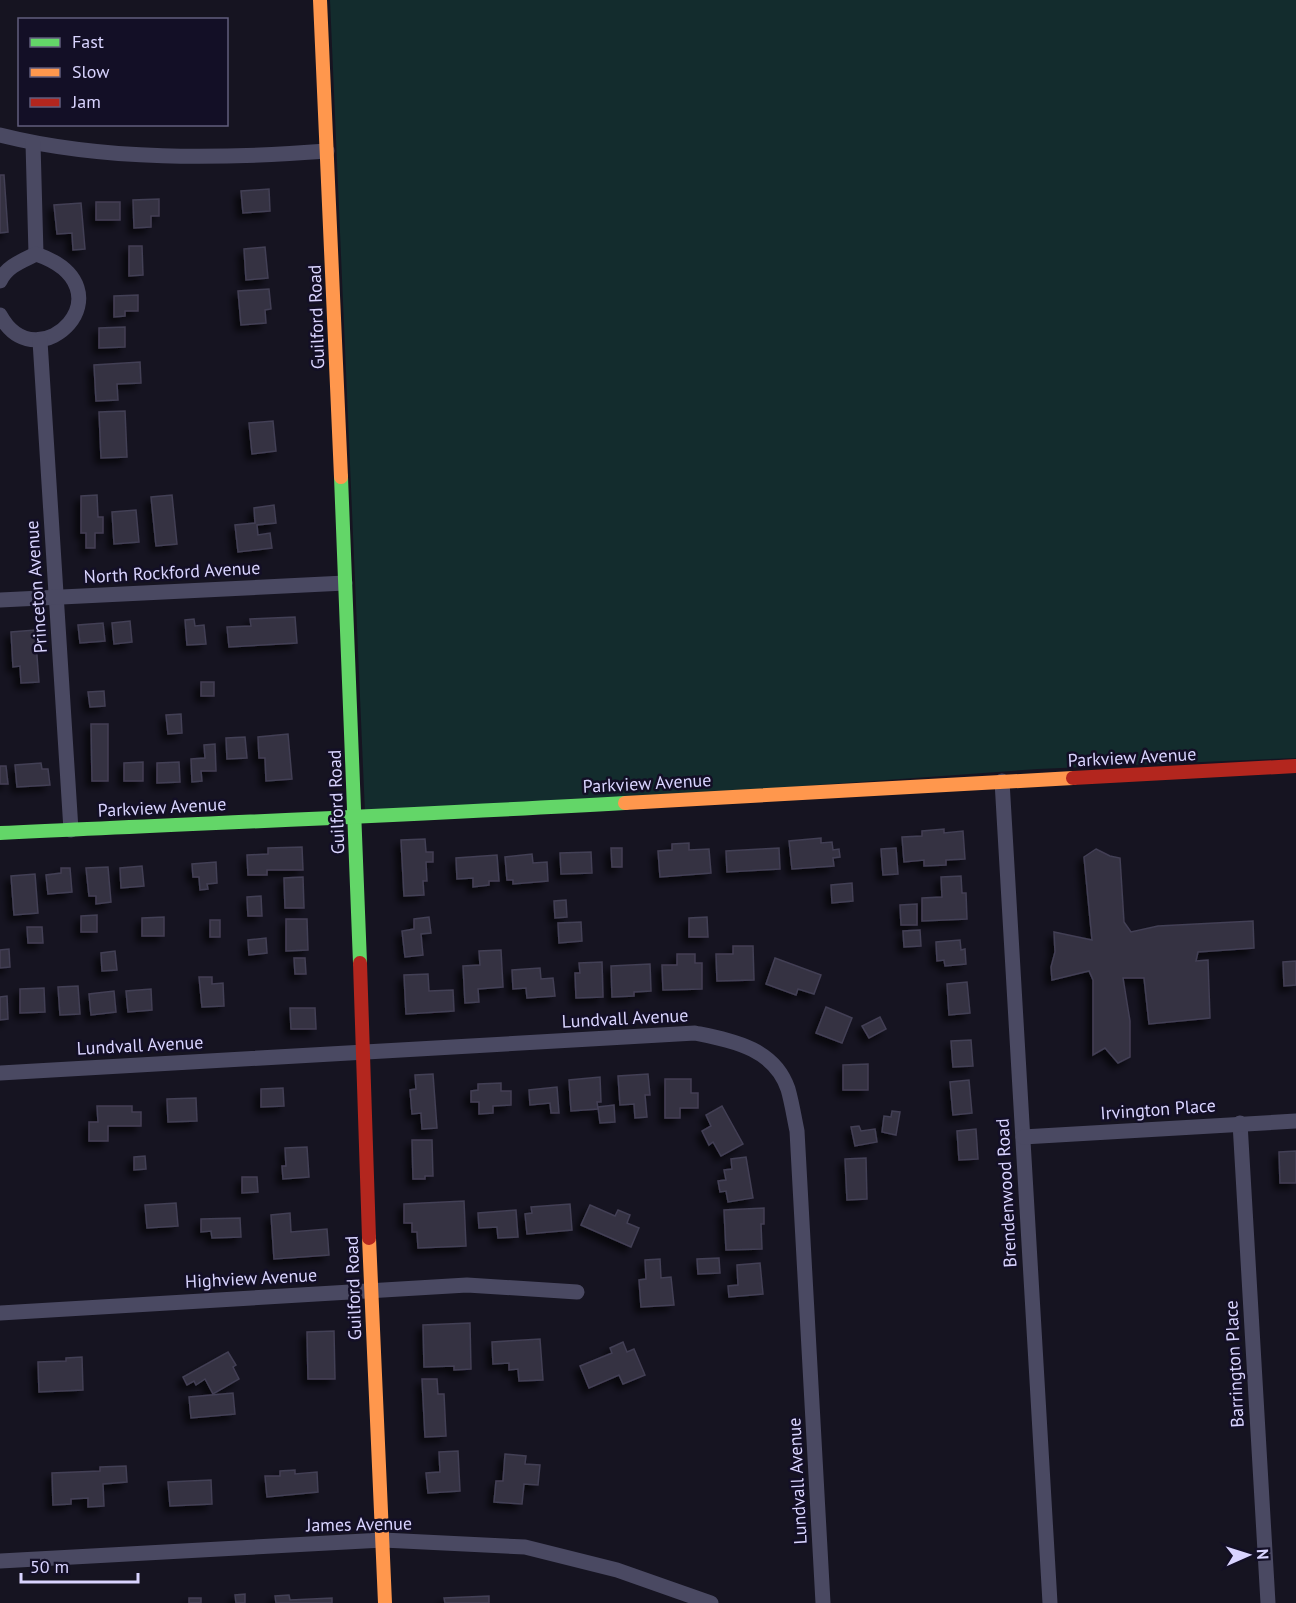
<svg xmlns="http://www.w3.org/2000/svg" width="1296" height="1603" font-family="'PT Sans',sans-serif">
	<defs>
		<filter id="shadow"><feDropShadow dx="-5.5" dy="5.5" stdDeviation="3" flood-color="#0009"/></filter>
	</defs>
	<rect width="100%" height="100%" fill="#161421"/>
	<!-- green -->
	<polygon fill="#132c2d" points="330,0 1296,0 1296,758 1038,769 376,817 365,813"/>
	<!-- building -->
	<g fill="#343243" stroke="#433f54" stroke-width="1.5" filter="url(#shadow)">
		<polygon points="0,175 4,175 8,232 0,233"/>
		<polygon points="269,189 270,211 243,213 241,191"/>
		<polygon points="159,199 159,216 151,216 151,227 134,228 133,200"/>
		<rect x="96" y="202" width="24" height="18"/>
		<polygon points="81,203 85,249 73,250 72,233 57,234 54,205"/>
		<polygon points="129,246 142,246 143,275 129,276"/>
		<polygon points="265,247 268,278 246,280 244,249"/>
		<polygon points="269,289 271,309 265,310 266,323 241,325 238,291"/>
		<polygon points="138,295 138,311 125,311 125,316 114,317 114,296"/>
		<polygon points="125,327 125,347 99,348 99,328"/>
		<polygon points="140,362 141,383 117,384 118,400 96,401 94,365"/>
		<polygon points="125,411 127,457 101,458 99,412"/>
		<polygon points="273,421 276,451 252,454 249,423"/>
		<polygon points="97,495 98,517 103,517 103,533 95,533 95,548 86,548 86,533 81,533 81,496"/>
		<polygon points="172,495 177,544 156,546 151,497"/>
		<polygon points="274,505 276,523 257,525 258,535 270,533 272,548 238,552 235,525 255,523 254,508"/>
		<polygon points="136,510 139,542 114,544 112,512"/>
		<polygon points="295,617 297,643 229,647 227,627 251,626 250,619"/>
		<polygon points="194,619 195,626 204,625 206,644 187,645 185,620"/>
		<polygon points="130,621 132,642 114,644 112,623"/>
		<polygon points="103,623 105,641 80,643 78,625"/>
		<polygon points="35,630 39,682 21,683 20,666 13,667 11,632"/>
		<rect x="201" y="682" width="13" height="14"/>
		<polygon points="104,691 105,706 90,707 88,692"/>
		<polygon points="181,714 182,733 168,734 166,715"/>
		<polygon points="91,724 108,724 108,781 92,781"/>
		<polygon points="288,734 292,779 266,781 265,758 259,758 258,737"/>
		<polygon points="245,737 247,758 227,759 226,738"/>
		<polygon points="215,744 216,771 201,771 202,781 192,782 191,759 205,758 204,745"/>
		<polygon points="143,762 143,781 124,781 124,763"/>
		<polygon points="179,762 180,782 157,783 157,763"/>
		<polygon points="41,763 42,769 48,769 50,785 17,787 15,765"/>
		<polygon points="0,766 6,766 8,784 0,784"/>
		<polygon points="944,829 944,833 963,831 965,859 946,860 946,865 924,866 924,860 904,862 902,837 922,836 922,831"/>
		<polygon points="821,838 821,843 832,842 833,850 839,849 840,857 833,858 834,866 792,869 789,841"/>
		<polygon points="425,839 426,852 433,852 433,862 426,862 427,881 423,881 424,895 404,896 401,840"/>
		<polygon points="689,843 689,850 709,849 711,873 660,877 658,851 672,850 672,844"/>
		<polygon points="302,847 303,870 267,870 267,875 248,875 247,855 268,854 268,848"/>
		<polygon points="611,848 622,848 622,867 612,867"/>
		<polygon points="779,848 780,869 727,872 726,851"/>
		<polygon points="896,848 898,874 883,875 881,849"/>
		<polygon points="1096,849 1110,856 1120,858 1124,922 1131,932 1158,926 1253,921 1254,948 1198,952 1196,961 1208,960 1210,1018 1149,1024 1144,978 1123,978 1130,1021 1130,1057 1118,1063 1105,1048 1093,1055 1093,980 1089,971 1052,980 1051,967 1055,952 1054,932 1092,940 1084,857"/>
		<polygon points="591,852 592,873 561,874 560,853"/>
		<polygon points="532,854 533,863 547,862 548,881 513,884 513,880 507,880 505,857"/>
		<polygon points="497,855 499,881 489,881 489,885 473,887 473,878 457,879 456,858"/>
		<polygon points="216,862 217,883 207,884 208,889 200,890 199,877 193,877 192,864"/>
		<polygon points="142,866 144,886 121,888 120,868"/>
		<polygon points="108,867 111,902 96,904 96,896 89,896 86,868"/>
		<polygon points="61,868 70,868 72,892 48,894 46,875 61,873"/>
		<polygon points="35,874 38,913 14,915 11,876"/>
		<polygon points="961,876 962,893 966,893 967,919 922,921 922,898 942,897 941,877"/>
		<polygon points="303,877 304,908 285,908 284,878"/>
		<polygon points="852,883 853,901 832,903 831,885"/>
		<polygon points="261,896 262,916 248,916 247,897"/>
		<polygon points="566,900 567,917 555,918 554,901"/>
		<polygon points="917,904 917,925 901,925 900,905"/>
		<polygon points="97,915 97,932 81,932 81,916"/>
		<polygon points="164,917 164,936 142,936 142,918"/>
		<polygon points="429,917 431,933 421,934 423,955 405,957 402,931 414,929 414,919"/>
		<polygon points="707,917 708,937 689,937 689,918"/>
		<polygon points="286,919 307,919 308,950 286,951"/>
		<rect x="210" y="920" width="10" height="17"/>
		<polygon points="581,922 582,941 559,943 558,923"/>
		<polygon points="27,927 42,927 43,943 28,943"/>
		<polygon points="920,930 921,946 904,947 903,931"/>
		<polygon points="266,938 267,953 249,955 248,940"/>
		<polygon points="960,940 961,950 965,949 966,964 945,966 944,960 937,961 936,942"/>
		<polygon points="733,946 753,946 754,980 717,981 716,954 733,954"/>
		<polygon points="9,949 10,967 0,968 0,950"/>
		<polygon points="501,950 503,987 478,989 479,1002 465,1003 463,966 480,965 479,951"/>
		<polygon points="115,951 117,970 102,971 101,953"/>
		<polygon points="677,954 695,954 695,963 702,963 702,989 663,990 662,965 677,965"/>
		<polygon points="294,958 305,958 306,974 295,974"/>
		<polygon points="775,958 821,975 814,994 798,989 796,995 766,984"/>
		<polygon points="1296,961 1296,985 1284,986 1283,962"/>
		<polygon points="602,962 603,997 576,998 575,973 580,973 579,963"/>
		<polygon points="650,964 651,991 634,992 634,996 612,997 611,966"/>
		<polygon points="540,968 541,979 553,978 555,996 527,998 526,988 513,989 512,970"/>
		<polygon points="428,974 429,991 453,990 454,1011 406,1014 404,975"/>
		<polygon points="199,977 212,977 212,984 223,983 224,1006 202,1007"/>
		<polygon points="967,982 970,1013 949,1015 947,984"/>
		<polygon points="78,986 80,1014 60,1015 58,987"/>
		<polygon points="44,988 45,1012 20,1013 20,989"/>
		<polygon points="151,989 152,1010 128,1012 126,991"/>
		<polygon points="114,991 116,1012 91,1015 89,994"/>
		<polygon points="7,996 8,1019 0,1020 0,997"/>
		<polygon points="826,1007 852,1018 842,1043 816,1033"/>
		<polygon points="290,1008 315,1008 316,1029 291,1029"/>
		<polygon points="880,1017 886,1029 869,1038 862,1026"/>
		<polygon points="971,1040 973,1066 953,1067 951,1041"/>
		<polygon points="868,1064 868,1090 843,1090 843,1065"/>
		<polygon points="433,1074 437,1128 422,1129 421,1113 412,1114 410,1090 416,1089 415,1075"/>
		<polygon points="648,1074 650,1095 645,1095 647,1117 635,1118 634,1104 620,1105 618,1076"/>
		<polygon points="600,1077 601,1102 597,1102 598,1109 571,1111 569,1080"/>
		<polygon points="665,1079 691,1079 691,1093 698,1093 698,1108 680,1108 680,1118 665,1118"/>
		<polygon points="969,1080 972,1113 953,1115 950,1082"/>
		<polygon points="501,1083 501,1091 511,1091 511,1105 493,1106 493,1113 479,1114 479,1102 471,1102 471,1091 478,1090 478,1084"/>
		<polygon points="557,1087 559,1113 551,1113 550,1103 530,1105 529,1090"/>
		<polygon points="283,1088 284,1106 261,1107 261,1089"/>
		<polygon points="196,1098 197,1121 168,1122 167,1099"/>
		<polygon points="614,1105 615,1122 600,1123 598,1107"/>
		<polygon points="97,1106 132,1106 132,1112 141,1112 141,1126 108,1126 108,1141 89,1141 89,1122 98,1122"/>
		<polygon points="722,1106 743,1144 721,1156 713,1142 709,1145 702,1131 711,1126 706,1115"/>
		<polygon points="892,1111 900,1112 896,1135 882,1132 884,1116 891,1117"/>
		<polygon points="859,1126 861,1131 875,1129 877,1142 855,1146 851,1127"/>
		<polygon points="976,1129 978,1159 959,1160 957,1131"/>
		<polygon points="412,1140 432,1140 433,1176 425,1176 425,1179 413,1179"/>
		<polygon points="307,1147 309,1177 283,1179 282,1166 286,1166 285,1148"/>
		<polygon points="1296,1151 1296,1183 1280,1183 1279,1152"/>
		<polygon points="145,1156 146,1169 134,1170 134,1157"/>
		<polygon points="746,1157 753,1198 728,1202 726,1191 720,1192 718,1181 726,1180 724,1170 732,1169 731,1159"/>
		<polygon points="866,1158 867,1199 847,1200 845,1159"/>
		<polygon points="242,1177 257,1177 258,1192 242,1193"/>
		<polygon points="464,1201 466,1246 418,1248 417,1232 412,1232 412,1223 404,1223 404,1204"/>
		<polygon points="176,1203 178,1226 147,1228 145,1205"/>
		<polygon points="570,1204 572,1230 527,1234 525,1214 532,1213 531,1207"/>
		<polygon points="590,1205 615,1216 618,1210 630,1215 627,1223 639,1228 631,1247 581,1225"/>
		<polygon points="764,1208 764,1224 761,1224 762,1249 726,1250 724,1210"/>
		<polygon points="516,1210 518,1237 498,1238 497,1227 479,1228 478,1213"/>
		<polygon points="290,1213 291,1232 327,1229 329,1255 274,1259 271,1215"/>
		<polygon points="240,1218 241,1237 212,1238 211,1231 201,1232 201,1219"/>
		<polygon points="719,1258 720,1273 698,1274 697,1259"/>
		<polygon points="660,1259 661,1278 671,1277 674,1305 641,1307 639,1280 646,1279 645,1260"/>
		<polygon points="760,1263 763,1294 729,1297 728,1286 738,1285 737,1265"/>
		<polygon points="470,1323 471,1369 454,1370 454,1366 424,1367 423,1325"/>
		<polygon points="334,1331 335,1379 308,1379 307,1332"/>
		<polygon points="540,1339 543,1380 519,1381 518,1369 509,1370 509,1363 493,1364 492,1342"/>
		<polygon points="623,1342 627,1352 634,1349 645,1375 623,1384 619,1375 589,1388 580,1366 612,1353 610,1348"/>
		<polygon points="228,1352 236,1365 233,1367 239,1379 213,1394 205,1379 196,1385 194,1381 187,1385 183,1377"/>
		<polygon points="82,1357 83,1390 39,1392 38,1362 66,1361 66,1358"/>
		<polygon points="422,1379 437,1379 438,1394 444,1394 446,1436 425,1437"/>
		<polygon points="233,1393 235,1414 191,1418 189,1397"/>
		<polygon points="458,1451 460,1491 428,1493 426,1473 440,1472 439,1452"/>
		<polygon points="505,1454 526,1456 525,1464 540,1465 538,1485 524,1484 522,1504 494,1502 496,1481 503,1481"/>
		<polygon points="126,1466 127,1482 103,1484 104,1506 88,1507 88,1498 71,1499 71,1504 53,1505 52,1473 100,1471 100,1467"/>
		<polygon points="295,1470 295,1474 317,1472 318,1492 267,1497 265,1476 280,1476 280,1471"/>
		<polygon points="211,1480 212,1504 170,1506 168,1482"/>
		<polygon points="245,1594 245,1603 236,1603 235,1595"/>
		<polygon points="289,1595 290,1600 332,1598 332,1603 276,1603 275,1596"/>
		<polygon points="489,1596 489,1603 445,1603 444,1598"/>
		<rect x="189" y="1598" width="12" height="5"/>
	</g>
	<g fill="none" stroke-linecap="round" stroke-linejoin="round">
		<!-- street -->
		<g stroke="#4a4962" stroke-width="15">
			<path d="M0,135C103,161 222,159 327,151"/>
			<polyline points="33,143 36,254"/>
			<path d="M0,281C7,266 22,261 36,254C134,288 38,385 0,315"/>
			<polyline points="40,341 71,830"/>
			<polyline points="0,600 345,583"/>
			<polyline points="1002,781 1050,1603"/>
			<path d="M0,1073L695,1033C733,1041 774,1048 788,1089C792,1103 794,1117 797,1131L823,1603"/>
			<polyline points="1240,1123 1268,1603"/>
			<polyline points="1023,1137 1296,1121"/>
			<polyline points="0,1313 467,1285 577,1292"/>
			<polyline points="0,1561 383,1540 525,1547 617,1570 711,1603"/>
		</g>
		<!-- fast -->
		<g stroke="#63d668" stroke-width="14">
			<polyline points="341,477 360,963"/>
			<path d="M0,833C208,823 417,815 625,803"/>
		</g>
		<!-- slow -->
		<g stroke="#ff974d" stroke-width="14">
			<polyline points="320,0 341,477"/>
			<polyline points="625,803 1073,778"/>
			<polyline points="369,1238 385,1603"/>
		</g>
		<!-- jam -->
		<g stroke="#b3261e" stroke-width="14">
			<polyline points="1073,778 1296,766"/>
			<polyline points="360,963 369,1238"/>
		</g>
	</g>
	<g text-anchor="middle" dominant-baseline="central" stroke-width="5" stroke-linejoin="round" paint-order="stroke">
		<!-- street labels -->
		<g font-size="18" fill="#d9d4ff" stroke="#130f26">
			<text transform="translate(316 317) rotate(-92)">Guilford Road</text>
			<text transform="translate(172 572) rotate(-3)">North Rockford Avenue</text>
			<text transform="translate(36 587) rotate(-94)">Princeton Avenue</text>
			<text transform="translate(1132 757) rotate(-3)">Parkview Avenue</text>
			<text transform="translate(647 783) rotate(-3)">Parkview Avenue</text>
			<text transform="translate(336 802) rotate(-92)">Guilford Road</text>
			<text transform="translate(162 807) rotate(-3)">Parkview Avenue</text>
			<text transform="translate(625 1018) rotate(-3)">Lundvall Avenue</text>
			<text transform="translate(140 1045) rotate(-3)">Lundvall Avenue</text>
			<text transform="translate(1158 1109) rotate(-4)">Irvington Place</text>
			<text transform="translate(1006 1193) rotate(-93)">Brendenwood Road</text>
			<text transform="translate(251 1278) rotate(-3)">Highview Avenue</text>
			<text transform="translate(353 1288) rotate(-92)">Guilford Road</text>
			<text transform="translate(1234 1364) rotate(-93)">Barrington Place</text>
			<text transform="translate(797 1481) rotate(-93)">Lundvall Avenue</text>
			<text transform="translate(359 1524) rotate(-1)">James Avenue</text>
		</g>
	</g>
	<!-- legend -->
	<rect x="18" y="18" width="210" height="108" fill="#130f26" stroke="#625e7d" stroke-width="1.5"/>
	<rect x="30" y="38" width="30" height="9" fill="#63d668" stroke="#625e7d" stroke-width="1.5"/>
	<text x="72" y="48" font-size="18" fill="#d9d4ff">Fast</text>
	<rect x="30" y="68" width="30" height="9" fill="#ff974d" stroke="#625e7d" stroke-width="1.5"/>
	<text x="72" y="78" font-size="18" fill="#d9d4ff">Slow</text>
	<rect x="30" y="98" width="30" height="9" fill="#b3261e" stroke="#625e7d" stroke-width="1.5"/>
	<text x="72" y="108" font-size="18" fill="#d9d4ff">Jam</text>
	<!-- north arrow -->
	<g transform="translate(1248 1555) rotate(87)" stroke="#130f26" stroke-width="4.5" paint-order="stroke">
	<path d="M0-4.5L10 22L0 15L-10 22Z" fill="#d9d4ff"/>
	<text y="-9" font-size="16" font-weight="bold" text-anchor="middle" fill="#d9d4ff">N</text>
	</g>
	<!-- scale -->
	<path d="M21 1573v9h117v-9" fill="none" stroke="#d9d4ff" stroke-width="3"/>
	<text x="30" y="1573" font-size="18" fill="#d9d4ff" stroke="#130f26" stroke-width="4.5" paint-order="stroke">50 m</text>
</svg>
